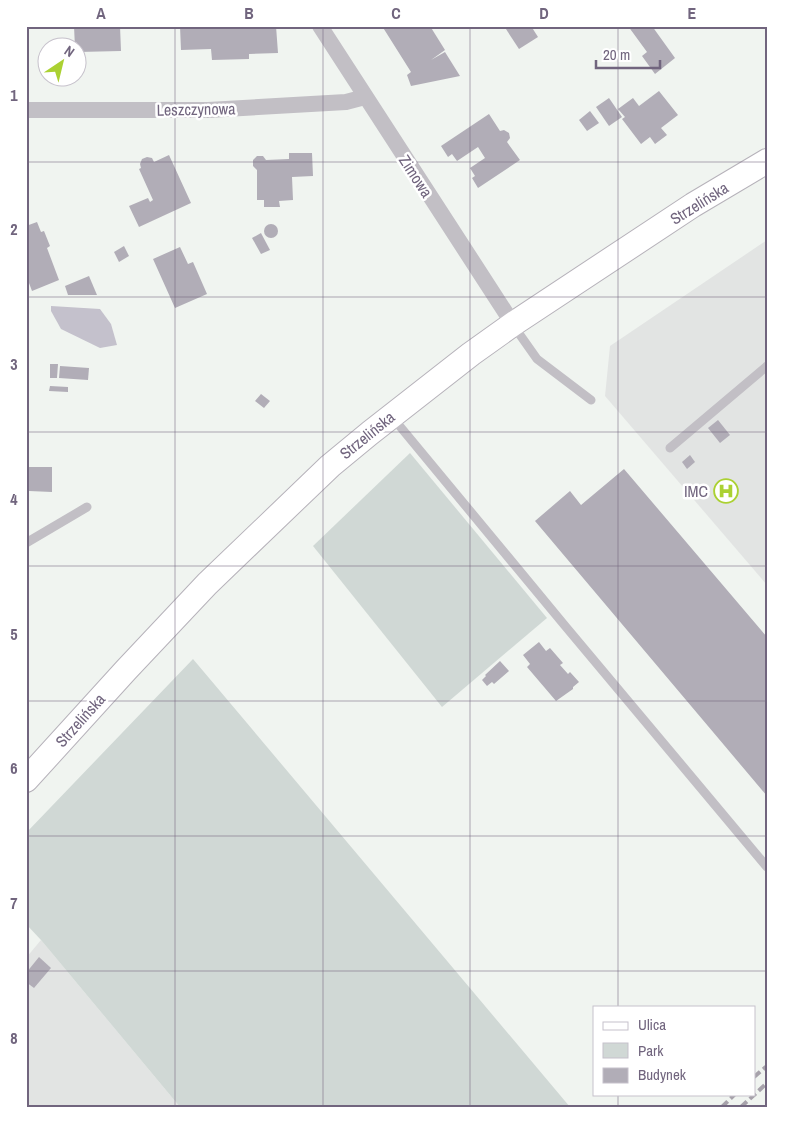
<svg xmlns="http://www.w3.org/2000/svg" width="793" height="1133" font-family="'Archivo Narrow',sans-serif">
	<rect width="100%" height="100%" fill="#f0f4f0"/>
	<!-- built -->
	<g fill="#e2e4e3">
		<polygon points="767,240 767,585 605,396 610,346"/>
		<polygon points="41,940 180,1107 26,1107 26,958"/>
	</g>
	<!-- green -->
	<g fill="#d0d8d5">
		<polygon points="410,453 547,618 442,707 313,546"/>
		<polygon points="193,659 570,1107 180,1107 41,940 26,924 26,833"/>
	</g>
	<!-- water -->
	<polygon fill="#c4c1cc" points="51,306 100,309 111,324 117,345 100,348 61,329 51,311"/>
	<!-- building -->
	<g fill="#b1adb7">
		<polygon points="74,26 120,26 121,51 78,52 78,48 75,48"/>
		<polygon points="180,26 276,26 278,53 249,54 249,59 212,60 211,49 181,50"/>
		<polygon points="382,26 430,26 445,50 431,60 445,52 460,76 411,86 407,75 411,72"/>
		<polygon points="504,26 531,26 538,37 519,49"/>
		<polygon points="628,26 652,26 675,58 655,74 642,56 647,52"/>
		<polygon points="659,91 678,115 661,128 667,135 655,144 650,137 641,144 622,119 625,117 618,109 633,98 639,106"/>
		<polygon points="609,98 622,117 609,126 596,107"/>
		<polygon points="590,111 599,123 587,131 579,120"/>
		<polygon points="489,114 500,131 504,130 509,133 510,138 507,142 520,160 478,188 472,178 475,176 470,168 485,158 478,147 457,161 452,154 448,157 441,146"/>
		<polygon points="289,153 312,153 313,176 292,177 293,200 279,201 280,207 264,207 264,200 257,200 257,170 253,166 253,160 257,156 263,156 266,160 289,159"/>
		<polygon points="169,155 191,203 139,227 129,206 148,198 150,202 153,200 139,169 141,168 140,164 142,159 147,157 152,158 154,162"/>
		<polygon points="37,222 41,232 44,231 50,246 47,248 59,280 32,291 26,275 26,226"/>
		<circle cx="271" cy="231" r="7"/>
		<polygon points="261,233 270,250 261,254 252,238"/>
		<polygon points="124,246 129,256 119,262 114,252"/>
		<polygon points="180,247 188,264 193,262 207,294 175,308 153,259"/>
		<polygon points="89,276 97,295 68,295 65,286"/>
		<polygon points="50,364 58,364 57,378 50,378"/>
		<polygon points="60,366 89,368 88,380 59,378"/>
		<polygon points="50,386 68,387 68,392 49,391"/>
		<polygon points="261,394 270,401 264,408 255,401"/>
		<polygon points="718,420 730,435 720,443 708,428"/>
		<polygon points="690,455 695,462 687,469 682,462"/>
		<polygon points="29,467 52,467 52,492 29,491"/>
		<polygon points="624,469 767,637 767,796 535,521 570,491 581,505"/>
		<polygon points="539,642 546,651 550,648 563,663 560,665 568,674 570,672 579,682 573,687 573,689 556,701 527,667 530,664 523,655"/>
		<polygon points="500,661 509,671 494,684 492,682 487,686 482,680 486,676 485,675"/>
		<polygon points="39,957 51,968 34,988 26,982 26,973"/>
	</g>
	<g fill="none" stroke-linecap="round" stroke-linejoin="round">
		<!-- secondary casing -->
		<g stroke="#b6b2ba" stroke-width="26">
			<polyline id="secondary" points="26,780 126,670 207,584 330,466 370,433 471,354 513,324 693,205 767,161"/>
		</g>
		<!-- lane -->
		<g stroke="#c2bfc5" stroke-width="9">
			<polyline points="513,325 537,359 591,400"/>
			<polyline points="393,418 566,627 767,867"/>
			<polyline points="670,448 767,366"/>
			<polyline points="26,543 87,507"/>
		</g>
		<!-- street -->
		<g stroke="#c2bfc5" stroke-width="16">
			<polyline points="320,26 513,324"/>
			<polyline points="26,110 208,110 346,102 365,97"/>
		</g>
		<!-- secondary -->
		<use href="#secondary" stroke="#fff" stroke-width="24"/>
		<!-- rail -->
		<g stroke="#a7a2ab" stroke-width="4" stroke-dasharray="8 4" stroke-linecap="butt">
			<polyline points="754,1077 767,1066"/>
			<polyline points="722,1107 735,1094"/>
			<polyline points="741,1107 767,1083"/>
		</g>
	</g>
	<!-- grid -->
	<path fill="none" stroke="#71657e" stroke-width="1" stroke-opacity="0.55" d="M175,26V1107M323,26V1107M470,26V1107M618,26V1007M26,162H767M26,297H767M26,432H767M26,566H767M26,701H767M26,836H767M26,971H767M618,1094V1107"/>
	<!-- icons -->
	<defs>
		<g id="hospital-ring" transform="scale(1.25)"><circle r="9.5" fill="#fff" stroke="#abd132" stroke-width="1.5"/><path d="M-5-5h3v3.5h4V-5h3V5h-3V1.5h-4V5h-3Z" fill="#abd132"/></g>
	</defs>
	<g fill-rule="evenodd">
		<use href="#hospital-ring" x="726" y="491"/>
	</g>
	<g text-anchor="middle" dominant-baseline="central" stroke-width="5" stroke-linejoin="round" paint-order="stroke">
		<!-- street labels -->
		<g font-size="16" fill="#71657e" stroke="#fff">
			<text transform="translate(196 109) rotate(-1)">Leszczynowa</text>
			<text transform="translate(416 176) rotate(57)">Zimowa</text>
			<text transform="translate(699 203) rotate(-32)">Strzelińska</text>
			<text transform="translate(367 435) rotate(-39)">Strzelińska</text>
			<text transform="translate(80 720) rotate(-48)">Strzelińska</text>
		</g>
		<!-- poi labels -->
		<g font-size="16" fill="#71657e" stroke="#fff" text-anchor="end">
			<text x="708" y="491">IMC</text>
		</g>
	</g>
	<!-- border -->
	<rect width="793" height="1133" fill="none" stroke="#ffffff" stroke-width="55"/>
	<!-- legend -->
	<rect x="593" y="1006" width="162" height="90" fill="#ffffff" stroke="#c6c1cb"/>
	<rect x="603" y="1022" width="25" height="8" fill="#ffffff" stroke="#c6c1cb"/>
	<text x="638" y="1030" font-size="15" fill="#71657e">Ulica</text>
	<rect x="603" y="1043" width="25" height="15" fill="#d0d8d5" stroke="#c6c1cb"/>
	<text x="638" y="1056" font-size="15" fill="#71657e">Park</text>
	<rect x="603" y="1068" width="25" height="15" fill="#b1adb7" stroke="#c6c1cb"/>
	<text x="638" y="1080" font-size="15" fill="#71657e">Budynek</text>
	<!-- north arrow -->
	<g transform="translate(62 62) rotate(35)"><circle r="24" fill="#ffffff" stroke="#c6c1cb"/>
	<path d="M0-4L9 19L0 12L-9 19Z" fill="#abd132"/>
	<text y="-8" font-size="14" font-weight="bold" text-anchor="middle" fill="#71657e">N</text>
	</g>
	<!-- scale -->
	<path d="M596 60v8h64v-8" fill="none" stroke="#71657e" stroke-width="2.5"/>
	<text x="603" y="60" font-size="15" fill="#71657e" stroke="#ffffff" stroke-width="4" paint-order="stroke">20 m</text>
	<rect x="28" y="28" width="738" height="1078" fill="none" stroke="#71657e" stroke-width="2"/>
	<g font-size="16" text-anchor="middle" font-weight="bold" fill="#71657e">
		<text x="101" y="19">A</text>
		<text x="249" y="19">B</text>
		<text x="396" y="19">C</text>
		<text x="544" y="19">D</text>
		<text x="692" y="19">E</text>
		<text x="14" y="101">1</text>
		<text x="14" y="235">2</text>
		<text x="14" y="370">3</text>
		<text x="14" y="505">4</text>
		<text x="14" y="640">5</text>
		<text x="14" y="774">6</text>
		<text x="14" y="909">7</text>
		<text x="14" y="1044">8</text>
	</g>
</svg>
